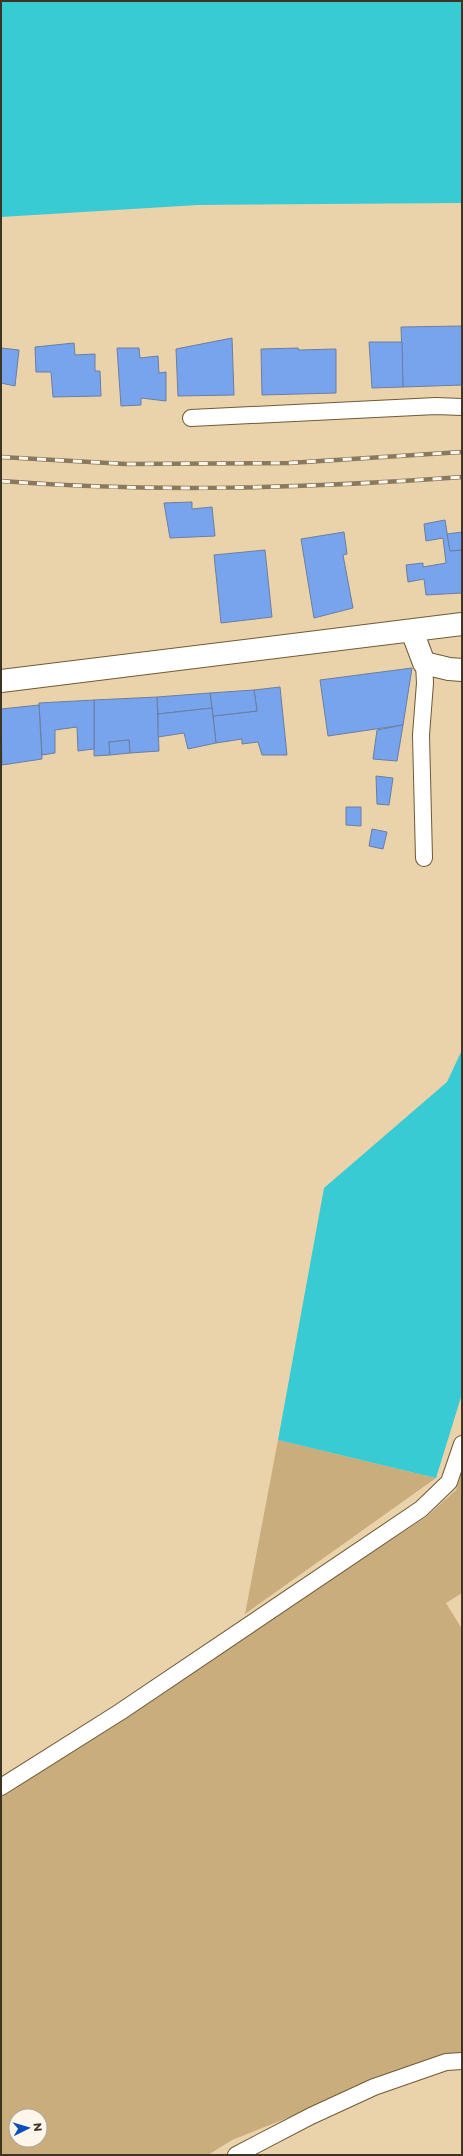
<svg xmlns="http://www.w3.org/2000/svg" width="463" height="2156" font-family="Montserrat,sans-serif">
	<rect width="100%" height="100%" fill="#ead3ab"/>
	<!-- green -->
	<g fill="#caad7c" fill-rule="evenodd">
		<polygon points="278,1440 436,1478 245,1614"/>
		<path d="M462,1472V1593L446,1603L462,1629V2055L443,2056L232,2140L208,2155H1V1793L121,1717L426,1517L456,1490ZM16,2116H40V2140H16Z"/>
	</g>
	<!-- water -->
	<g fill="#38cbd3">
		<polygon points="1,1 462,1 462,203 198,205 1,217"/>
		<polygon points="462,1050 462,1394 436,1478 278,1440 324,1188 447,1082"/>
	</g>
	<!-- building -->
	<g fill="#78a4ee" stroke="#6a7ea1">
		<polygon points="462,326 462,385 403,387 401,327"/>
		<polygon points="232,338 234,395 178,396 176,349"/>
		<polygon points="369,342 402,342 403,387 372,388"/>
		<polygon points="74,343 75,355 95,354 95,371 100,371 101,396 53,397 51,372 36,372 35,347"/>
		<polygon points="1,348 19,350 15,386 1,383"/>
		<polygon points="117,348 139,348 140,358 158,356 159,373 166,372 166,401 141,398 141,405 121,406"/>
		<polygon points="298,348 299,350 336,349 336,393 262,395 261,349"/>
		<polygon points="192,502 192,509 212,507 215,536 170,538 164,503"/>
		<polygon points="445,520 450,551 462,550 462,593 426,595 424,579 408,582 406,565 423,563 423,567 446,563 443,538 426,541 424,524"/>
		<polygon points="344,532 347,554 343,555 353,608 314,618 301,539"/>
		<polygon points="462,532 462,550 450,551 447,534"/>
		<polygon points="265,550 272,617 221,623 214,555"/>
		<polygon points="412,668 403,725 328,736 320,680"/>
		<polygon points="280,687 287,755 262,755 258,742 242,744 242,739 216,743 213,716 257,711 254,690"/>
		<polygon points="254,690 257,711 213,716 210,693"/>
		<polygon points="210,693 212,708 158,714 157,697"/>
		<polygon points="157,697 159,751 130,753 129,740 109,742 110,755 94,756 94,700"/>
		<polygon points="94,700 94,749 78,751 77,727 55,730 55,753 42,755 39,703"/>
		<polygon points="39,705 42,759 2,765 1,709"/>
		<polygon points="212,708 216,743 188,749 184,733 158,737 158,714"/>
		<polygon points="403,725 397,761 373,759 377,730"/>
		<polygon points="129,740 130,753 110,755 109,742"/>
		<polygon points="376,776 393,778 389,805 377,804"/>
		<polygon points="346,807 361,807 361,826 346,825"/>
		<polygon points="372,829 387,832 383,849 369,846"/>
	</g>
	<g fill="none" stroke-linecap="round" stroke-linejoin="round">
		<!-- lane casing -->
		<g stroke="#6f5a36" stroke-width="18">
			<g id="lane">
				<polyline points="191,418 436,406 462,407"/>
				<polyline points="424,858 421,735 425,683 424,663"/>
				<polyline points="1,1787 120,1712 421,1509 449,1482 462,1444"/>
				<polyline points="236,2155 311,2116 374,2087 446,2062 462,2061"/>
			</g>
		</g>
		<!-- street casing -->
		<g stroke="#6f5a36" stroke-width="24">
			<g id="street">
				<polyline points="412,631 424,663 449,669 462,670"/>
				<polyline points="1,681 462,624"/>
			</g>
		</g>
		<!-- lane -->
		<use href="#lane" stroke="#fff" stroke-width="16"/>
		<!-- street -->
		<use href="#street" stroke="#fff" stroke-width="22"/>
		<!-- rail casing -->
		<g stroke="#897a5f" stroke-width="4.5">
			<g id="rail">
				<polyline points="1,457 126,464 289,463 462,452"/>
				<path d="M1,481C155,493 308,488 462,477"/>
			</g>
		</g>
		<!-- rail -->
		<use href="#rail" stroke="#fdf6ea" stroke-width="3" stroke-dasharray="9" stroke-linecap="butt"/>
	</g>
	<!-- border -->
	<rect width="463" height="2156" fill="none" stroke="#3d3424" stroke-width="4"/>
	<!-- north arrow -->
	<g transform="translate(28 2128) rotate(85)"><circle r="19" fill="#fdf6ea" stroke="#b0a89b"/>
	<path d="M0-3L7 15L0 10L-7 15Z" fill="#0f4eb9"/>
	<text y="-6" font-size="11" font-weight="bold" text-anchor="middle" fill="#3d3424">N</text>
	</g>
</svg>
